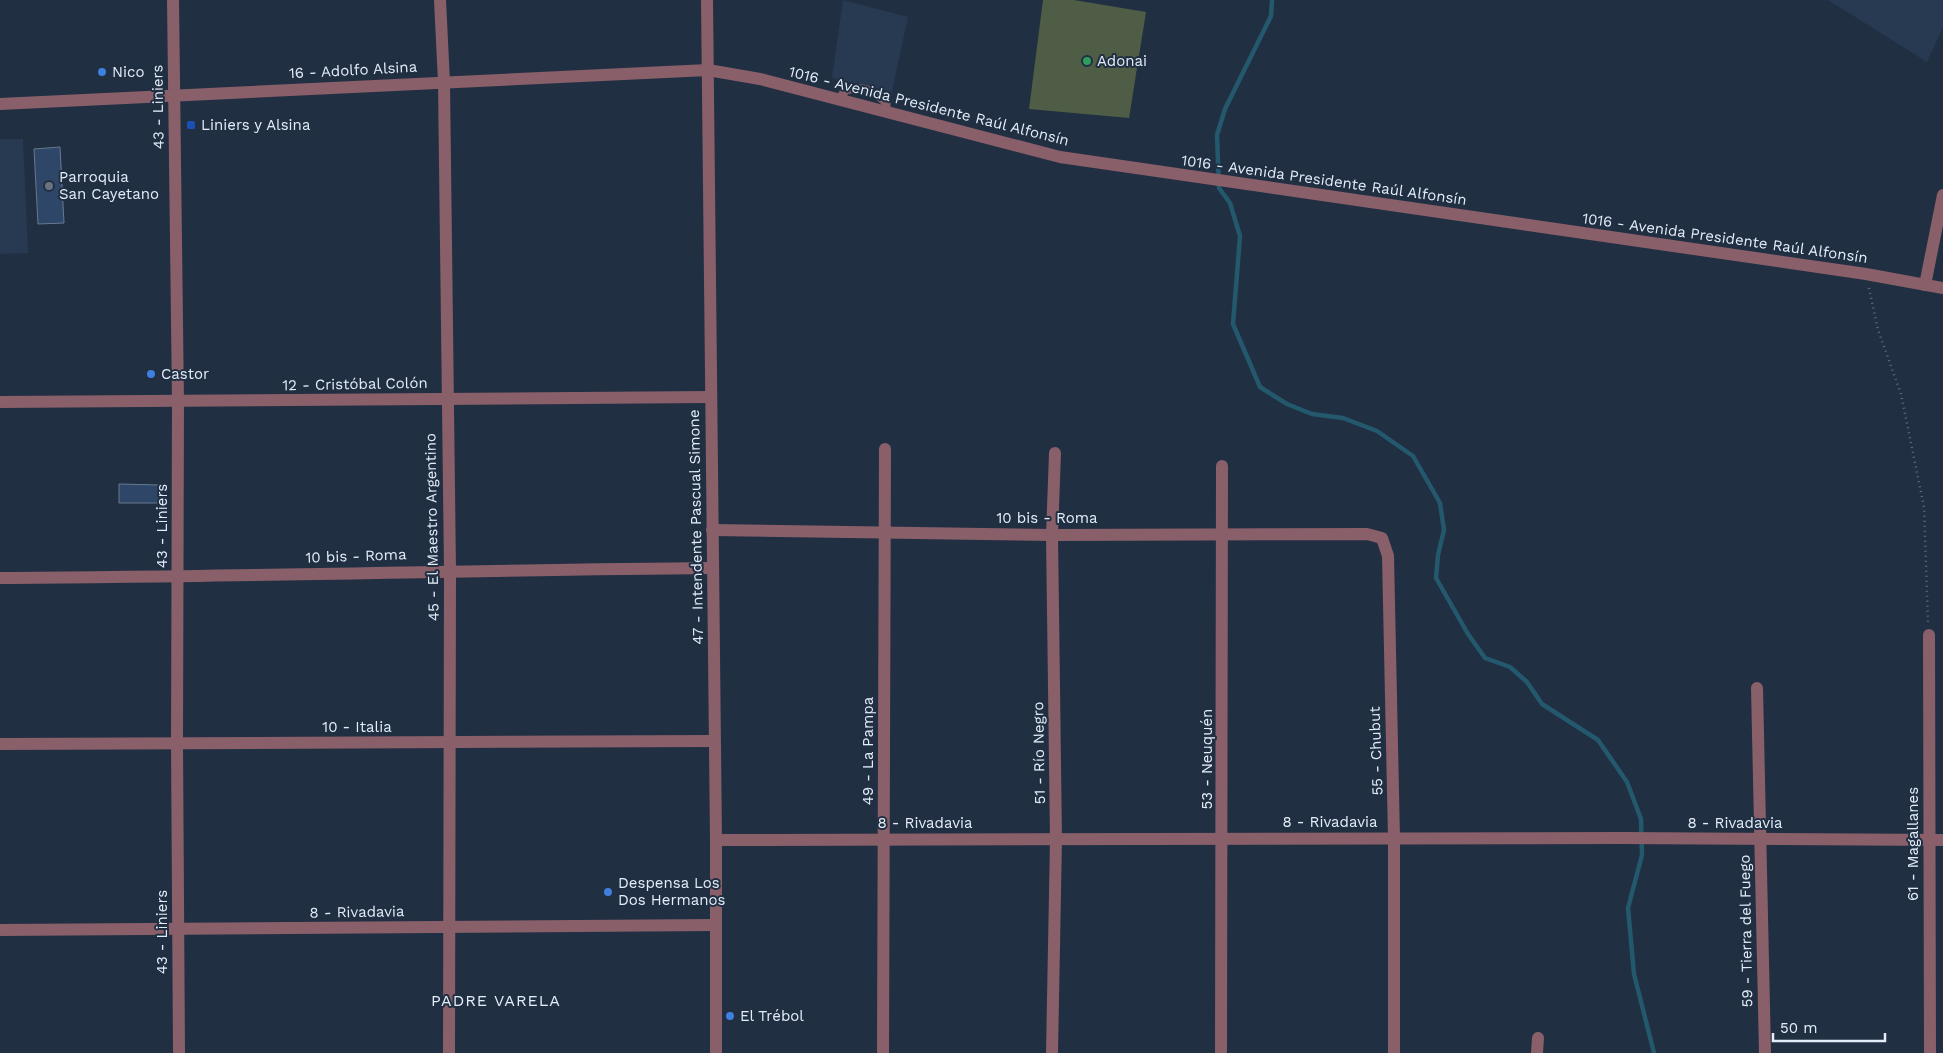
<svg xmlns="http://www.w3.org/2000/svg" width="1943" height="1053" font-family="'Work Sans',sans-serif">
	<rect width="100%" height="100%" fill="#212f42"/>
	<!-- built -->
	<g fill="#273a51">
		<polygon points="843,0 908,17 892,92 832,78"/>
		<polygon points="1828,0 1943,0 1943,27 1927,62"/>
		<polygon points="0,139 23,139 28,253 0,254"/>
	</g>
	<!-- green -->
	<polygon fill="#4f5d46" points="1043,0 1074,0 1146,12 1129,118 1029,109"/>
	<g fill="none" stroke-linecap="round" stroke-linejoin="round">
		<!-- stream -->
		<polyline stroke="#24586d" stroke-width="4.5" points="1272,0 1271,16 1225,109 1217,135 1219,188 1230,203 1240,236 1233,324 1260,387 1287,404 1312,414 1343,418 1377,431 1413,456 1440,503 1444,530 1438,555 1436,578 1468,634 1485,658 1510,667 1527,682 1542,704 1598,740 1627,782 1641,819 1642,855 1628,908 1634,974 1654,1053"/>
	</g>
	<!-- building -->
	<g fill="#2e4769" stroke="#68798f">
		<polygon points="60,147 64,223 38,224 34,149"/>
		<polygon points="119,484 160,485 160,503 119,503"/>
	</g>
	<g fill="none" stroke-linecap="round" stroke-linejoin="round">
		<!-- path -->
		<polyline stroke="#616d7e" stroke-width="2.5" stroke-dasharray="1 4" stroke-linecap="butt" points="1869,288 1878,330 1901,394 1924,507 1928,622"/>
		<!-- service -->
		<path stroke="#895f6a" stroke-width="9" d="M840,100L845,90C864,86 872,90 886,102V111"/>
		<!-- minor -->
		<g stroke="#895f6a" stroke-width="12">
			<polyline points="173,0 178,402 177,743 179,1053"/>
			<polyline points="440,0 444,82 450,570 449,1053"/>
			<polyline points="1925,285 1943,195"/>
			<polyline points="712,530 1052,535 1367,534 1382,538 1388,556 1394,838 1394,1053"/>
			<path d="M0,578C238,577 475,570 713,568"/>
			<polyline points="1929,635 1930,1053"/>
			<polyline points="1757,688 1765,1053"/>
			<polyline points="0,744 714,741"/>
			<polyline points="716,840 1622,838 1943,840"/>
			<polyline points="0,930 715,925"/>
			<polyline points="883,1053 885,449"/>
			<polyline points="1052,1053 1056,839 1052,535 1055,453"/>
			<polyline points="1221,1053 1222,466"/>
			<polyline points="1537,1053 1538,1038"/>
		</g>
		<!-- tertiary -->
		<g stroke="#895f6a" stroke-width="12">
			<polyline points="707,0 716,840 716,1053"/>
			<polyline points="0,104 708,70 760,79 1060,157 1866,274 1943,288"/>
			<polyline points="0,402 711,397"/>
		</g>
	</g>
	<!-- markers -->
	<circle fill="#2e9e5b" stroke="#212f42" stroke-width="2" cx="1087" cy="61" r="5"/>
	<g fill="#3f7fe0" stroke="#212f42" stroke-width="2">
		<circle cx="102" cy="72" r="5"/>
		<circle cx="151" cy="374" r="5"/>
		<circle cx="608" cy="892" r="5"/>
		<circle cx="730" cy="1016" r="5"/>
	</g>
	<rect fill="#1a4fb4" stroke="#212f42" stroke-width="2" x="186" y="120" width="10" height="10" rx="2.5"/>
	<circle fill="#6b7280" stroke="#212f42" stroke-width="2" cx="49" cy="186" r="5"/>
	<g text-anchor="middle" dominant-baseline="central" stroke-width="4" stroke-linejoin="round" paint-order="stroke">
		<!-- poi labels -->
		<g font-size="15" fill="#e3edfa" stroke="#212f42" text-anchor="start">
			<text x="1097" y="61">Adonai</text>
			<text x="112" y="72">Nico</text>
			<text x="201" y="125">Liniers y Alsina</text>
			<text x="59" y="177">Parroquia<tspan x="59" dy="17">San Cayetano</tspan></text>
			<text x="161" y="374">Castor</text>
			<text x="618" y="883">Despensa Los<tspan x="618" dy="17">Dos Hermanos</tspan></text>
			<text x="740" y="1016">El Trébol</text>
		</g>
		<!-- street labels -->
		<g font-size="15" fill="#e3edfa" stroke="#212f42">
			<text transform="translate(353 70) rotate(-3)">16 - Adolfo Alsina</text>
			<text transform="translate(929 106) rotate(14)">1016 - Avenida Presidente Raúl Alfonsín</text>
			<text transform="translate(158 107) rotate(-91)">43 - Liniers</text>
			<text transform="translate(1324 180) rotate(8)">1016 - Avenida Presidente Raúl Alfonsín</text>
			<text transform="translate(1725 238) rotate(8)">1016 - Avenida Presidente Raúl Alfonsín</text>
			<text transform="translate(355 384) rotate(-1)">12 - Cristóbal Colón</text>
			<text x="1047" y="518">10 bis - Roma</text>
			<text transform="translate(162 526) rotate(-90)">43 - Liniers</text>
			<text transform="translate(432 527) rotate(-91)">45 - El Maestro Argentino</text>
			<text transform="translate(696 527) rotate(-91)">47 - Intendente Pascual Simone</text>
			<text transform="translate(356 556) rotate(-2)">10 bis - Roma</text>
			<text x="357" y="727">10 - Italia</text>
			<text transform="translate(868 751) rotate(-90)">49 - La Pampa</text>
			<text transform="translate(1376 751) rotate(-92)">55 - Chubut</text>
			<text transform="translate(1039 753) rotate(-91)">51 - Río Negro</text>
			<text transform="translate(1207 759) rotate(-90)">53 - Neuquén</text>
			<text x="1330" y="822">8 - Rivadavia</text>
			<text x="925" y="823">8 - Rivadavia</text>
			<text x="1735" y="823">8 - Rivadavia</text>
			<text transform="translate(1913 844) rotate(-90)">61 - Magallanes</text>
			<text transform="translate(357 912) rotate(-1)">8 - Rivadavia</text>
			<text transform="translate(1746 931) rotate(-91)">59 - Tierra del Fuego</text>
			<text transform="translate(162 932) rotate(-90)">43 - Liniers</text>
		</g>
		<!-- neighbourhood labels -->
		<g font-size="16" letter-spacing="1" fill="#e3edfa" stroke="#212f42">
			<text x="496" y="1000">PADRE VARELA</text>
		</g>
	</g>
	<!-- scale -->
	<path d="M1773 1033v8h112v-8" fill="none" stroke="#e3edfa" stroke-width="2.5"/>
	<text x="1780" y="1033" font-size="15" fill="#e3edfa" stroke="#212f42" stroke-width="4" paint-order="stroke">50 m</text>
</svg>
